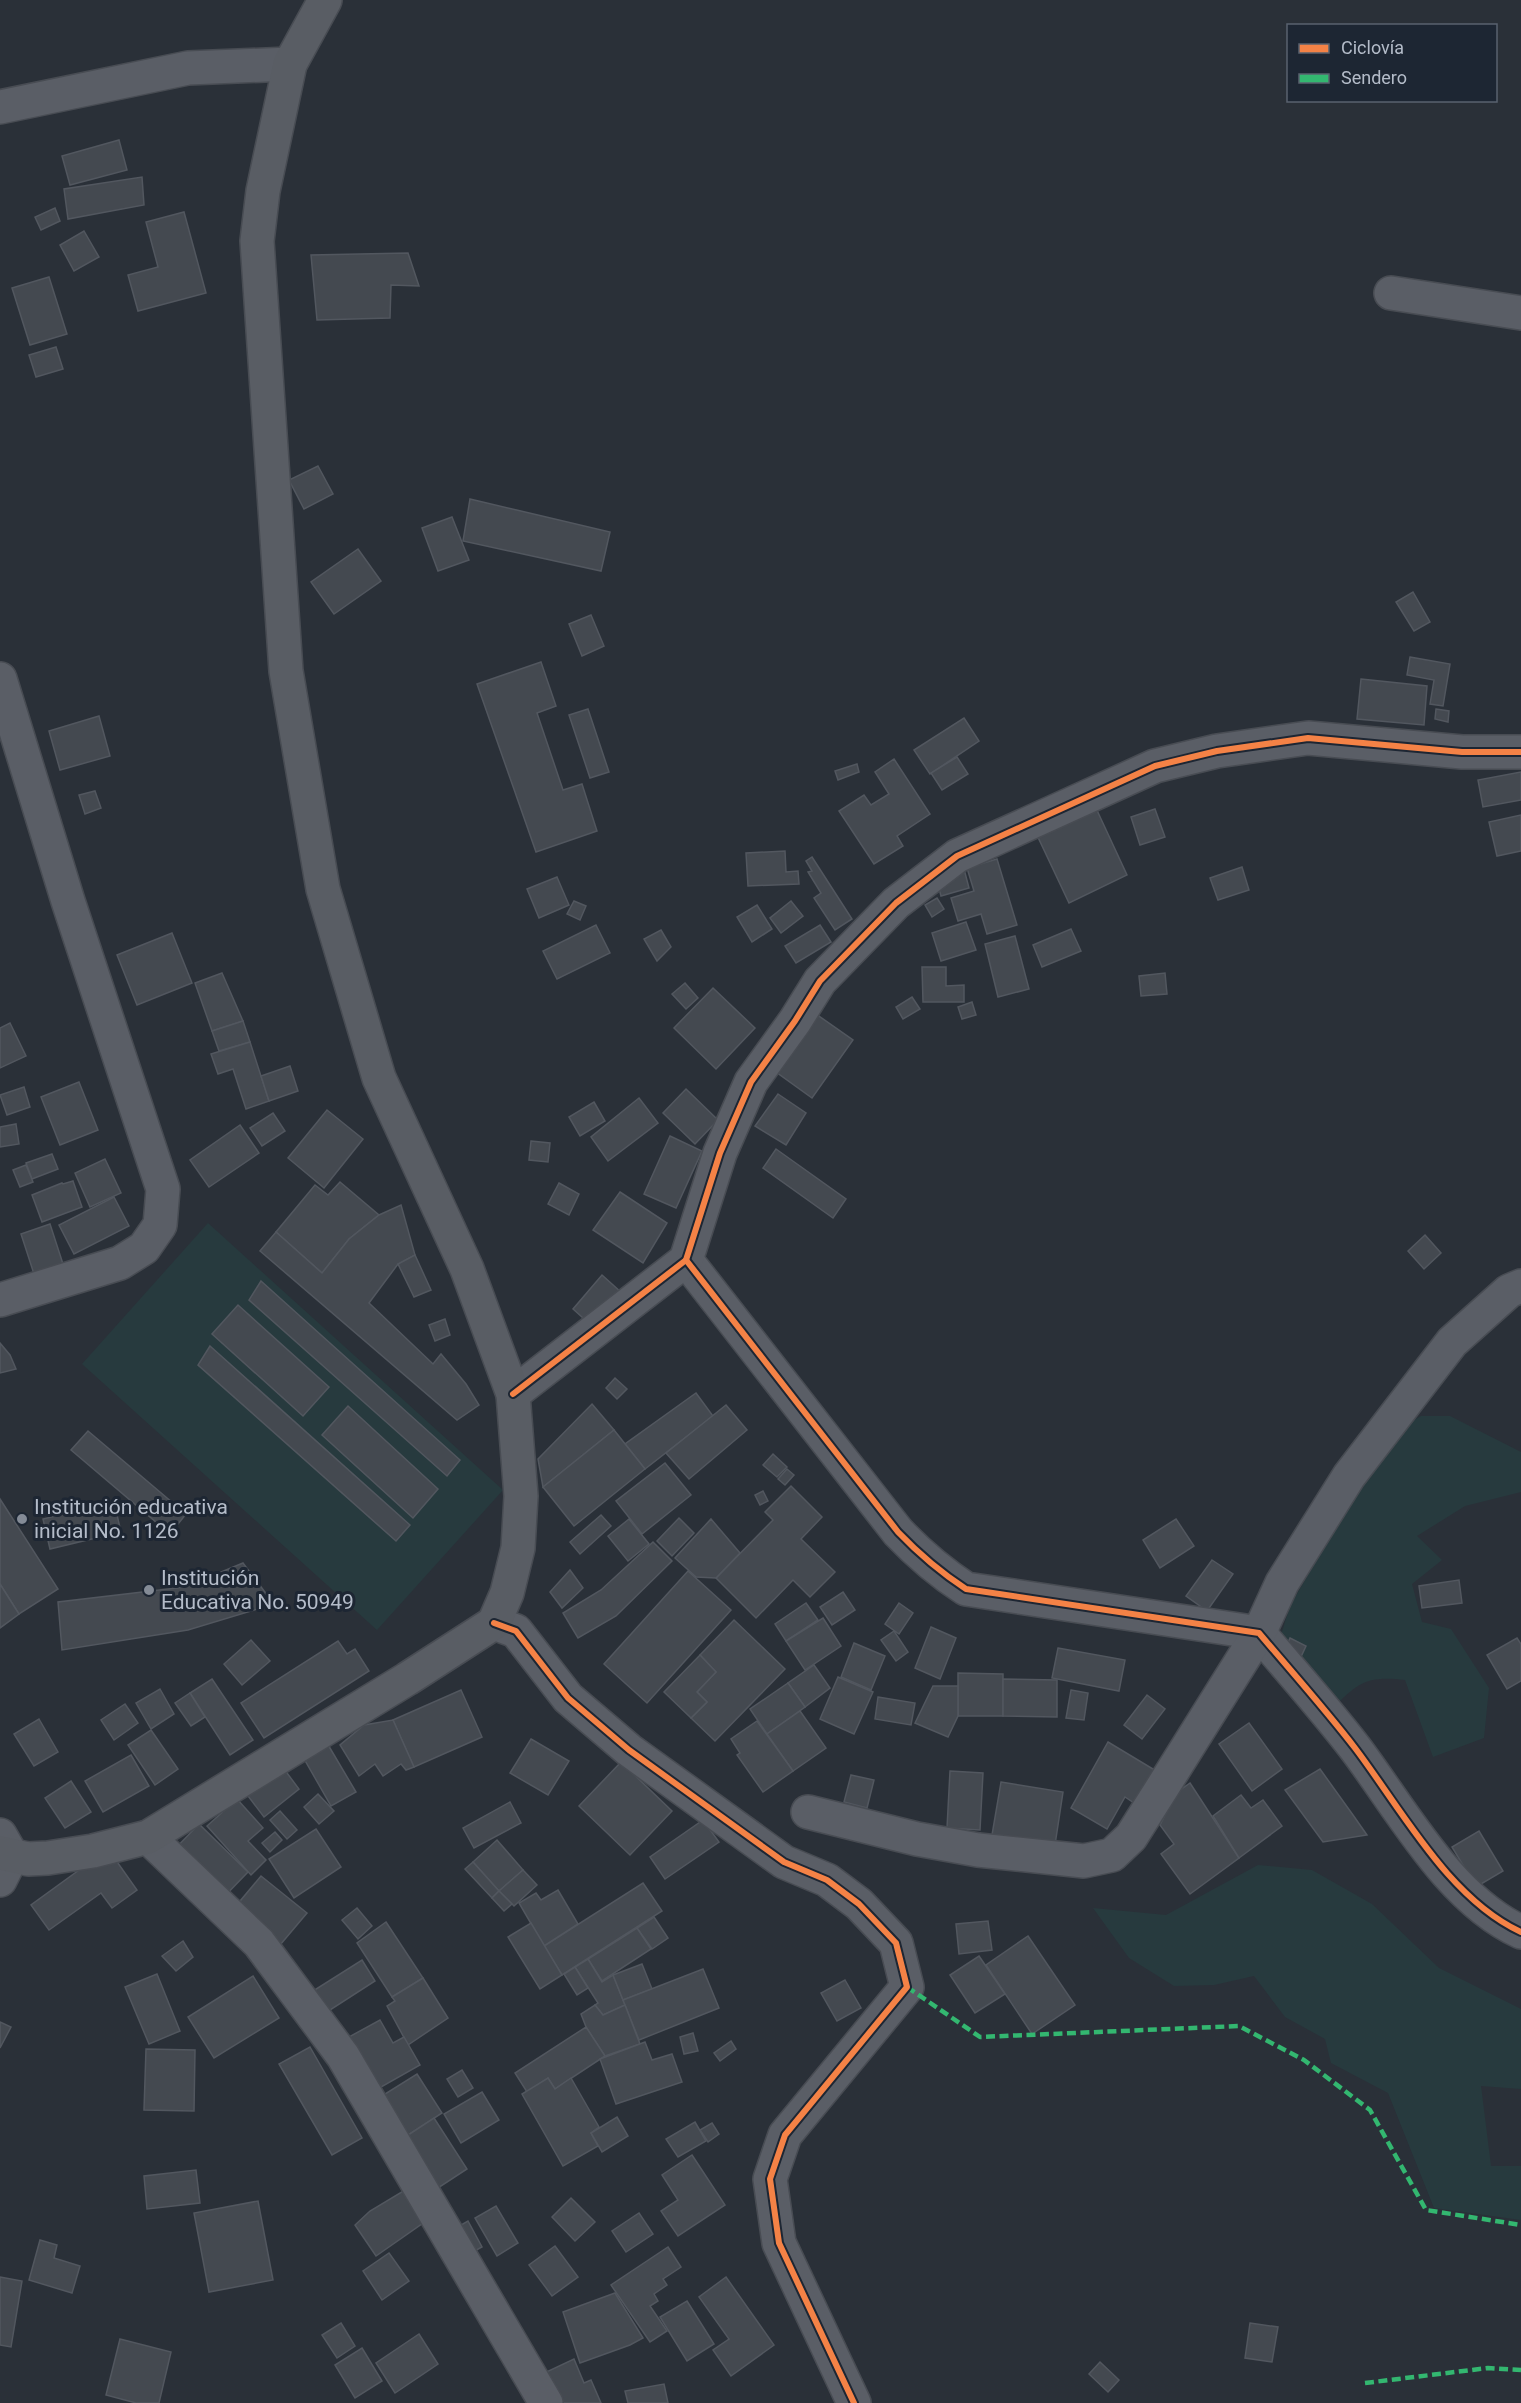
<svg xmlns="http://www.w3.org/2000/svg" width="1521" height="2403" font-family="Roboto,sans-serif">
	<rect width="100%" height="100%" fill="#2a3038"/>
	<!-- green -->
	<g fill="#273a3e">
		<polygon points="208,1223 503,1490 377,1630 82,1364"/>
		<path d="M1421,1416H1450L1521,1452V1492L1465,1506L1417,1536L1442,1560L1412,1584L1422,1622L1451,1629L1489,1688L1484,1738L1433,1757L1405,1680C1367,1676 1359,1682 1333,1708L1270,1670L1290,1606L1390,1433Z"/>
		<polygon points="1258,1865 1312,1870 1372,1904 1439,1968 1521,2009 1521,2089 1481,2086 1491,2166 1521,2166 1521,2220 1434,2208 1388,2093 1331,2063 1325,2039 1285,2017 1254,1976 1214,1985 1174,1986 1129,1958 1093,1908 1166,1915"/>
	</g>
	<!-- building -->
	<g fill="#444950" stroke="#52575f" stroke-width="1.5">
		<polygon points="119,140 127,170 70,185 62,156"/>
		<polygon points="142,177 144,205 68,219 64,189"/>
		<polygon points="55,208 60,221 41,230 35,217"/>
		<polygon points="184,212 206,293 138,311 128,275 158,267 146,222"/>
		<polygon points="84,231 99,257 74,271 60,245"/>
		<polygon points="408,253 419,286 391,285 390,318 317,320 311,255"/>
		<polygon points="49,277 67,334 30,345 12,288"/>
		<polygon points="56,347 63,369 36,377 29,355"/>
		<polygon points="318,466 333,494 304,509 289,480"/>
		<polygon points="470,499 610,532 601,571 463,541"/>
		<polygon points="452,517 469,560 438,571 422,528"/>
		<polygon points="358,549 381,581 334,614 311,582"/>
		<polygon points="1413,592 1430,622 1414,631 1396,602"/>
		<polygon points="591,615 604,646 582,656 569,624"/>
		<polygon points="1410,657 1450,664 1443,706 1430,704 1434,680 1407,675"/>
		<polygon points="541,662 556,706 537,713 563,790 582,784 597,831 536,852 477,684"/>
		<polygon points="1361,679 1427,686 1424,725 1357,719"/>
		<polygon points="588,709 609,772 590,778 569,715"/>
		<polygon points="1436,709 1449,711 1448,722 1435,719"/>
		<polygon points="99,716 110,756 60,770 49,731"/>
		<polygon points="964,718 979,741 930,774 914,750"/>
		<polygon points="957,757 968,774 942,790 931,773"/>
		<polygon points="894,759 930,814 897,836 903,846 874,864 839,811 864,795 871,805 889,794 875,772"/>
		<polygon points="857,764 859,772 838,780 835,771"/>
		<polygon points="1521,772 1521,800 1483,807 1478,780"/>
		<polygon points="95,791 101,808 85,814 79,795"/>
		<polygon points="1095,806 1127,875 1069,903 1036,833"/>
		<polygon points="1155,809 1165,837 1140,845 1131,817"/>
		<polygon points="1521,815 1521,851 1497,856 1489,822"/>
		<polygon points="785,851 786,872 798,871 799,884 748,886 746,853"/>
		<polygon points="812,857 852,919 835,930 814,898 821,893 808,872 812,871 806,861"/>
		<polygon points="997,859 1017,925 987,934 981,914 958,921 951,898 974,891 967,868"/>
		<polygon points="1242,867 1249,890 1218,900 1210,878"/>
		<polygon points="964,869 969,888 941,896 936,877"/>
		<polygon points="557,877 569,905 539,918 527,889"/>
		<polygon points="937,898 944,909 932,917 925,905"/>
		<polygon points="574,901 586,906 580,920 567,914"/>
		<polygon points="791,901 803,916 781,933 770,918"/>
		<polygon points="757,905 772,929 752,942 737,917"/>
		<polygon points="966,922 976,950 941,961 932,933"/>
		<polygon points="596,925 610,953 557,979 543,951"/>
		<polygon points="820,925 831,942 796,963 785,946"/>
		<polygon points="1071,929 1081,951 1042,967 1033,945"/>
		<polygon points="661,930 671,947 657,961 644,939"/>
		<polygon points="172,933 192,983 137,1005 117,955"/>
		<polygon points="1015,936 1029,989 998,997 985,944"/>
		<polygon points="922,967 946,967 946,986 964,985 964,1002 923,1002"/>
		<polygon points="222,973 243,1021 212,1031 195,983"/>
		<polygon points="1165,973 1167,994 1141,996 1139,976"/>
		<polygon points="685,983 698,998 686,1009 672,994"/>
		<polygon points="713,988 755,1028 716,1069 674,1028"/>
		<polygon points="912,997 920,1009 903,1019 896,1007"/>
		<polygon points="972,1002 976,1015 962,1019 958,1007"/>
		<polygon points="816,1014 853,1040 812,1098 776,1072"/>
		<polygon points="243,1021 250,1042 219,1051 212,1031"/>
		<polygon points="10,1023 26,1056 0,1068 0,1028"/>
		<polygon points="250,1042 269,1101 246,1109 233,1069 218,1074 211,1054"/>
		<polygon points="290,1066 298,1091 269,1101 261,1076"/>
		<polygon points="79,1082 98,1130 60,1145 41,1097"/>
		<polygon points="24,1087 30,1107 7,1115 0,1095"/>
		<polygon points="686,1089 718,1120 695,1144 663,1113"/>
		<polygon points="778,1094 806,1113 786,1145 755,1126"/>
		<polygon points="639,1098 658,1123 608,1161 591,1137"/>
		<polygon points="594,1102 605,1121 580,1136 569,1117"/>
		<polygon points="327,1110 363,1139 324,1188 288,1158"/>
		<polygon points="273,1113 285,1131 262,1146 250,1128"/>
		<polygon points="16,1124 19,1144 0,1147 0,1127"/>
		<polygon points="240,1125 259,1153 209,1187 190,1160"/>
		<polygon points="670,1136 702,1151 676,1208 644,1194"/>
		<polygon points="531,1141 550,1143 548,1162 529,1160"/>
		<polygon points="776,1149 846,1199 833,1218 763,1168"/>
		<polygon points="52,1154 58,1169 32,1179 26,1163"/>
		<polygon points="105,1159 121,1193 90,1207 75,1173"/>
		<polygon points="26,1165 33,1182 20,1187 13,1170"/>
		<polygon points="73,1181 82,1207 42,1222 32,1195 62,1183 63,1184"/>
		<polygon points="340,1182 379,1215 349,1239 322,1273 276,1232 315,1185 328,1195"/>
		<polygon points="559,1183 579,1194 569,1215 548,1204"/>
		<polygon points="620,1192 667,1223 643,1263 593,1230"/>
		<polygon points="114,1197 129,1226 74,1254 59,1225"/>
		<polygon points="401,1205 415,1255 398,1264 369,1303 433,1364 441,1354 466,1384 479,1405 457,1420 260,1251 276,1232 322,1273 349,1239 379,1215"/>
		<polygon points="50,1224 64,1267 35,1277 21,1234"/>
		<polygon points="1425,1235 1441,1253 1424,1269 1408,1251"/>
		<polygon points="415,1255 431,1290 414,1297 398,1264"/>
		<polygon points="602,1275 622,1293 593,1327 573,1309"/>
		<polygon points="261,1281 460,1460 447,1476 249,1300"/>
		<polygon points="238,1305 329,1387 303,1416 212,1334"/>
		<polygon points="445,1319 450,1335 435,1341 429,1325"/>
		<polygon points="0,1343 10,1355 16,1369 0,1373"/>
		<polygon points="210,1346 410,1525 396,1541 198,1365"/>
		<polygon points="615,1378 627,1389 617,1399 606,1388"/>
		<polygon points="696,1393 713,1416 645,1469 625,1444"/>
		<polygon points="592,1404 614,1430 543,1487 538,1459"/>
		<polygon points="726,1405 747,1430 689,1479 666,1453"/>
		<polygon points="348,1406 438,1489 413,1518 322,1435"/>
		<polygon points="614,1430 645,1469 574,1526 543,1487"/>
		<polygon points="88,1431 186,1514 170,1534 71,1450"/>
		<polygon points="773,1454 787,1467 777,1477 763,1465"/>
		<polygon points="665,1463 691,1495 642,1534 616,1501"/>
		<polygon points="787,1469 794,1475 785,1485 778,1479"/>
		<polygon points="791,1486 822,1517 801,1539 835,1572 810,1597 793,1580 756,1618 716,1578 773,1520 765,1512"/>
		<polygon points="763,1491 768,1501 760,1505 755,1495"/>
		<polygon points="0,1499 58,1589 19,1614 0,1584"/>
		<polygon points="114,1502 121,1532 50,1549 43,1519"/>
		<polygon points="601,1515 611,1526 580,1554 570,1542"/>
		<polygon points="679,1518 694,1533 672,1556 657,1541"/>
		<polygon points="629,1519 649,1544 628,1561 608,1536"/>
		<polygon points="711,1519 740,1553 716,1578 696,1577 675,1558"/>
		<polygon points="1176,1519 1194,1546 1160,1568 1143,1540"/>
		<polygon points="653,1542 672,1561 616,1616 578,1638 563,1613 601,1590"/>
		<polygon points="1212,1560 1233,1574 1207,1611 1186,1596"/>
		<polygon points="243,1563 274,1604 188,1630 62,1650 58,1602 185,1587"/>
		<polygon points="570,1570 583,1588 562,1608 550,1592"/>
		<polygon points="688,1571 731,1610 647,1703 604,1664"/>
		<polygon points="1459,1580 1462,1603 1422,1608 1419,1586"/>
		<polygon points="0,1584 19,1614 0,1628"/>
		<polygon points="843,1592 855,1610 832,1625 820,1607"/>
		<polygon points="806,1603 818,1620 786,1641 775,1624"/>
		<polygon points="899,1603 913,1613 899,1634 885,1624"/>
		<polygon points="823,1618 841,1646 805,1670 786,1641"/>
		<polygon points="734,1620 785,1669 715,1741 691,1718 707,1702 697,1692 716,1672 700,1655"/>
		<polygon points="931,1627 956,1638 940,1679 915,1668"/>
		<polygon points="894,1631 908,1652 896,1661 881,1640"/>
		<polygon points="1290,1638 1306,1646 1299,1661 1283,1654"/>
		<polygon points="1517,1638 1521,1644 1521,1681 1507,1689 1487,1655"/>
		<polygon points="251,1640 270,1661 242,1685 224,1664"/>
		<polygon points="338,1641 347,1654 355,1649 369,1671 264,1738 241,1703"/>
		<polygon points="854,1643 885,1656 871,1690 841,1677"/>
		<polygon points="1058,1648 1125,1660 1119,1691 1052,1678"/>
		<polygon points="700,1655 716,1672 697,1692 707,1702 691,1718 664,1692"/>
		<polygon points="814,1665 830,1688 805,1707 788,1683"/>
		<polygon points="958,1673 1003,1674 1003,1716 958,1716"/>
		<polygon points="838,1677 873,1692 854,1734 820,1719"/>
		<polygon points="212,1679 253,1740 230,1755 190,1693"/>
		<polygon points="1003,1679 1057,1680 1057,1717 1003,1716"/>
		<polygon points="788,1683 805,1707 767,1734 750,1709"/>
		<polygon points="933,1686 958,1686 958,1716 948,1737 915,1723"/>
		<polygon points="160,1689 174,1714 151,1729 136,1703"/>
		<polygon points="461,1690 482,1737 414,1767 393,1720"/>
		<polygon points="1071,1690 1088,1693 1084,1720 1066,1718"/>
		<polygon points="190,1693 205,1717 191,1726 175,1703"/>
		<polygon points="1147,1695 1165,1709 1142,1739 1124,1725"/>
		<polygon points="878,1697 915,1703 911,1725 875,1719"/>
		<polygon points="125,1704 138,1723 114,1740 101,1720"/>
		<polygon points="800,1711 826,1748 793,1771 767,1734"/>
		<polygon points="39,1719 58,1752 34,1766 14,1734"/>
		<polygon points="393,1720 414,1767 406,1770 401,1764 383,1776 375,1764 359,1776 340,1745 364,1725"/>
		<polygon points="757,1721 793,1771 763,1792 737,1755 740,1753 731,1739"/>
		<polygon points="1249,1723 1282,1769 1252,1791 1219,1744"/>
		<polygon points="151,1730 178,1769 155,1785 128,1745"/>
		<polygon points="531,1739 569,1761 548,1795 510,1773"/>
		<polygon points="1108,1742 1163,1775 1143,1809 1125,1797 1107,1829 1071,1808"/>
		<polygon points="327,1743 356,1792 331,1806 303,1757"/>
		<polygon points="131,1755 149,1786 103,1812 85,1781"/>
		<polygon points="621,1762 672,1811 630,1855 579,1806"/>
		<polygon points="284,1769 299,1789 264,1817 248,1796"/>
		<polygon points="1320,1769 1353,1815 1367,1835 1323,1842 1285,1790"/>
		<polygon points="950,1771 983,1773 980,1830 947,1828"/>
		<polygon points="851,1775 874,1780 867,1808 844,1802"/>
		<polygon points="71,1781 91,1812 65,1828 45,1798"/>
		<polygon points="1001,1782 1063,1792 1055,1845 992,1835"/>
		<polygon points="1190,1783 1239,1858 1190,1894 1161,1854 1174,1844 1160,1825 1176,1793"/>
		<polygon points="318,1794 334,1811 319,1824 304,1807"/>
		<polygon points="1241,1795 1251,1808 1263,1800 1282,1826 1239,1858 1213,1816"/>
		<polygon points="237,1799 263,1828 248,1841 266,1860 251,1875 207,1826"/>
		<polygon points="510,1802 521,1823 474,1848 463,1828"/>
		<polygon points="280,1811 297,1830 287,1839 270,1820"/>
		<polygon points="703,1820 719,1842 665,1879 650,1857"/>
		<polygon points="199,1824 248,1872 219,1902 170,1854"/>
		<polygon points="316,1829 341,1867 294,1898 269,1859"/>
		<polygon points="1479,1831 1503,1871 1476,1887 1452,1847"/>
		<polygon points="275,1832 282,1840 270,1852 262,1843"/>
		<polygon points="497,1840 523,1870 499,1891 473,1862"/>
		<polygon points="108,1849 137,1890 112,1908 101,1893 49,1930 31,1905"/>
		<polygon points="473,1862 499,1891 492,1898 465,1869"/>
		<polygon points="523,1870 537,1885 514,1906 499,1891"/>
		<polygon points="261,1876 307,1913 275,1951 230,1913"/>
		<polygon points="643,1883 662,1911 562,1975 544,1946"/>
		<polygon points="558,1890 578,1924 544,1946 519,1903 536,1893 541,1900"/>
		<polygon points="499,1891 512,1904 504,1911 492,1898"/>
		<polygon points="357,1908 372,1926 358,1939 342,1920"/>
		<polygon points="654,1917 668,1938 652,1949 637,1928"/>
		<polygon points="988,1921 992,1950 959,1954 956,1924"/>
		<polygon points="386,1922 423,1978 392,1997 357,1943"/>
		<polygon points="531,1923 562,1975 540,1989 508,1937"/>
		<polygon points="637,1928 651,1949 602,1981 588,1959"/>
		<polygon points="1028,1936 1075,2005 1032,2034 986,1965"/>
		<polygon points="183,1941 193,1957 176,1971 162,1956"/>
		<polygon points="979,1956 1005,1994 975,2013 950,1975"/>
		<polygon points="588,1959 602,1982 613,1975 625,2005 603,2015 595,2005 598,2003 575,1967"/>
		<polygon points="362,1960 375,1981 327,2012 313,1991"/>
		<polygon points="642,1964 652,1989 623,2000 613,1975"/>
		<polygon points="575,1967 588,1988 577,1995 564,1974"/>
		<polygon points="703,1969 719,2008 639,2040 623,2000"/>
		<polygon points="157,1974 180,2031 149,2044 125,1987"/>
		<polygon points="253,1976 279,2018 214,2058 188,2017"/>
		<polygon points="423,1978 448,2018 408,2045 387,2006 395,2001 392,1997"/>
		<polygon points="845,1980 861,2008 837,2021 821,1993"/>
		<polygon points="595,2005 603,2015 625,2005 640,2044 605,2056 586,2027 581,2014"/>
		<polygon points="380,2020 393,2043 404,2037 420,2065 367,2095 338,2043"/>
		<polygon points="0,2022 11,2027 0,2048"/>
		<polygon points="586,2027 605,2056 555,2089 548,2078 527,2092 515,2073"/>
		<polygon points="693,2033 698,2051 684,2054 680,2037"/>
		<polygon points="731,2041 736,2049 720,2061 714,2053"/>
		<polygon points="645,2042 652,2060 672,2054 682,2082 616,2104 600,2059"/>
		<polygon points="310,2047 362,2138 332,2155 279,2064"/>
		<polygon points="146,2049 195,2050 194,2111 144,2110"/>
		<polygon points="462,2070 473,2088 458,2097 447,2079"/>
		<polygon points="417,2074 442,2113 402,2139 377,2099"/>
		<polygon points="548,2078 555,2089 571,2078 599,2127 591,2133 598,2146 563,2166 522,2094"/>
		<polygon points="482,2092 499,2120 461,2143 444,2114"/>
		<polygon points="617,2117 628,2136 602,2152 591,2133"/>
		<polygon points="434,2118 467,2169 435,2190 402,2139"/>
		<polygon points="695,2122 706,2141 678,2157 666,2139"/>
		<polygon points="712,2123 719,2134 708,2142 700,2130"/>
		<polygon points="692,2155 725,2205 678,2236 661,2211 678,2200 662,2175"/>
		<polygon points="196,2170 200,2203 147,2209 144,2176"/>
		<polygon points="405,2190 426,2221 376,2256 355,2225 370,2211"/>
		<polygon points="571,2198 595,2222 575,2241 552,2217"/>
		<polygon points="258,2201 273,2280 209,2292 194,2213"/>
		<polygon points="496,2206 518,2243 497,2256 475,2218"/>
		<polygon points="639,2213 653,2234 626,2252 612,2231"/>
		<polygon points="468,2221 482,2247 462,2258 447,2233"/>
		<polygon points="40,2240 57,2245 54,2258 80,2266 72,2293 29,2280"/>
		<polygon points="555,2246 578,2277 552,2296 529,2265"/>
		<polygon points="668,2247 681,2267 663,2279 667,2285 654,2294 658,2301 650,2306 667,2331 650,2342 611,2285"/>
		<polygon points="389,2253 409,2281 382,2300 363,2271"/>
		<polygon points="0,2277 22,2281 11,2347 0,2345"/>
		<polygon points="726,2277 774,2345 731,2376 713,2350 729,2339 699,2297"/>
		<polygon points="615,2293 643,2338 630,2345 580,2363 563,2312"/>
		<polygon points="687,2301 714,2344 687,2361 660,2317"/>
		<polygon points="341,2323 355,2346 337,2358 322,2335"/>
		<polygon points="1250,2323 1278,2327 1272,2362 1245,2358"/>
		<polygon points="419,2334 438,2364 395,2393 376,2363"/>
		<polygon points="120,2339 171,2352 159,2403 136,2403 106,2395"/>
		<polygon points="362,2348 382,2381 355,2398 335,2365"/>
		<polygon points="574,2359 584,2383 591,2380 601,2403 555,2403 542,2374"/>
		<polygon points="1100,2362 1119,2380 1108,2392 1089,2374"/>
		<polygon points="664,2384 668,2403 628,2403 625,2391"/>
	</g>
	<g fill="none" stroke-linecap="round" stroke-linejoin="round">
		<!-- street casing -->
		<g stroke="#484c53" stroke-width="36">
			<g id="street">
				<polyline points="0,107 188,68 290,64"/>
				<polyline points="1391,293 1521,313"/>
				<polyline points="0,679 68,901 163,1189 160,1225 144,1248 120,1263 0,1300"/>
				<path d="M686,1260L898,1532C919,1554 940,1572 966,1589L1259,1633C1291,1671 1325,1709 1355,1748C1402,1810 1449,1899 1521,1932"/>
				<polyline points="513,1394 686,1260 720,1153 751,1082 795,1021 820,981 896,903 957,856 1155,766 1217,751 1308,738 1462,752 1521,752"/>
				<polyline points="494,1623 516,1631 568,1698 629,1750 784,1862 827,1880 859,1904 896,1943 907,1987 785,2135 770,2179 779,2243 854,2403"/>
				<polyline points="808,1812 917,1839 978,1850 1084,1861 1112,1855 1131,1837 1162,1788 1259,1633 1282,1583 1349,1476 1452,1342 1509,1291 1521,1286"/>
				<polyline points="0,1835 12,1856 0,1880"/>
				<polyline points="148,1837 259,1943 343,2056 546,2403"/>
			</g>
		</g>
		<!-- secondary casing -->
		<g stroke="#484c53" stroke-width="36">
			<polyline id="secondary" points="0,1853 28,1859 48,1858 93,1851 148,1837 407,1679 494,1623 507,1593 518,1548 521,1496 513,1394 467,1269 379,1078 323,889 286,671 257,241 263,191 290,64 325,0"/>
		</g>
		<!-- street -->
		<use href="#street" stroke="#5a5e66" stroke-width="33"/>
		<!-- secondary -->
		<use href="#secondary" stroke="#595d64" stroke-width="33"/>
		<!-- quiet -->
		<g stroke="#33b770" stroke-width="4.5" stroke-dasharray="9 4.5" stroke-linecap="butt">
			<polyline points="907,1987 980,2037 1239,2026 1304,2060 1370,2110 1426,2210 1521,2225"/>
			<polyline points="1365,2383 1488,2368 1521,2370"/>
		</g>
		<!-- cycleway casing -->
		<g stroke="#1d2633" stroke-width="10">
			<g id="cycleway">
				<path d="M686,1260L898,1532C919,1554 940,1572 966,1589L1259,1633C1291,1671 1325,1709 1355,1748C1402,1810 1449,1899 1521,1932"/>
				<polyline points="513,1394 686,1260 720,1153 751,1082 795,1021 820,981 896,903 957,856 1155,766 1217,751 1308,738 1462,752 1521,752"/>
				<polyline points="494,1623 516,1631 568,1698 629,1750 784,1862 827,1880 859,1904 896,1943 907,1987 785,2135 770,2179 779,2243 854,2403"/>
			</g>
		</g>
		<!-- cycleway -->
		<use href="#cycleway" stroke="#f48246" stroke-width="6"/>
	</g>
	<!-- markers -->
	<g fill="#848b96" stroke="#1d2633" stroke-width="2">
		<circle cx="22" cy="1519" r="6"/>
		<circle cx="149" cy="1590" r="6"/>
	</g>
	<g text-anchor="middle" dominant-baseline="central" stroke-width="6" stroke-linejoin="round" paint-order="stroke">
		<!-- poi labels -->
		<g font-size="21" fill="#b4bcc9" stroke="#1d2633" text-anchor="start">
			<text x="34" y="1507">Institución educativa<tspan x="34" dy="24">inicial No. 1126</tspan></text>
			<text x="161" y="1578">Institución<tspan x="161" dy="24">Educativa No. 50949</tspan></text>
		</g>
	</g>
	<!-- legend -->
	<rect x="1287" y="24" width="210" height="78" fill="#1d2633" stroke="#59626f" stroke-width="1.5"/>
	<rect x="1299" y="44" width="30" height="9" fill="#f48246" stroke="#59626f" stroke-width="1.5"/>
	<text x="1341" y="54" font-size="18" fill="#b4bcc9">Ciclovía</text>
	<rect x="1299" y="74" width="30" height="9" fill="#33b770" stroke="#59626f" stroke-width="1.5"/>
	<text x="1341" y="84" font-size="18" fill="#b4bcc9">Sendero</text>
</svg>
